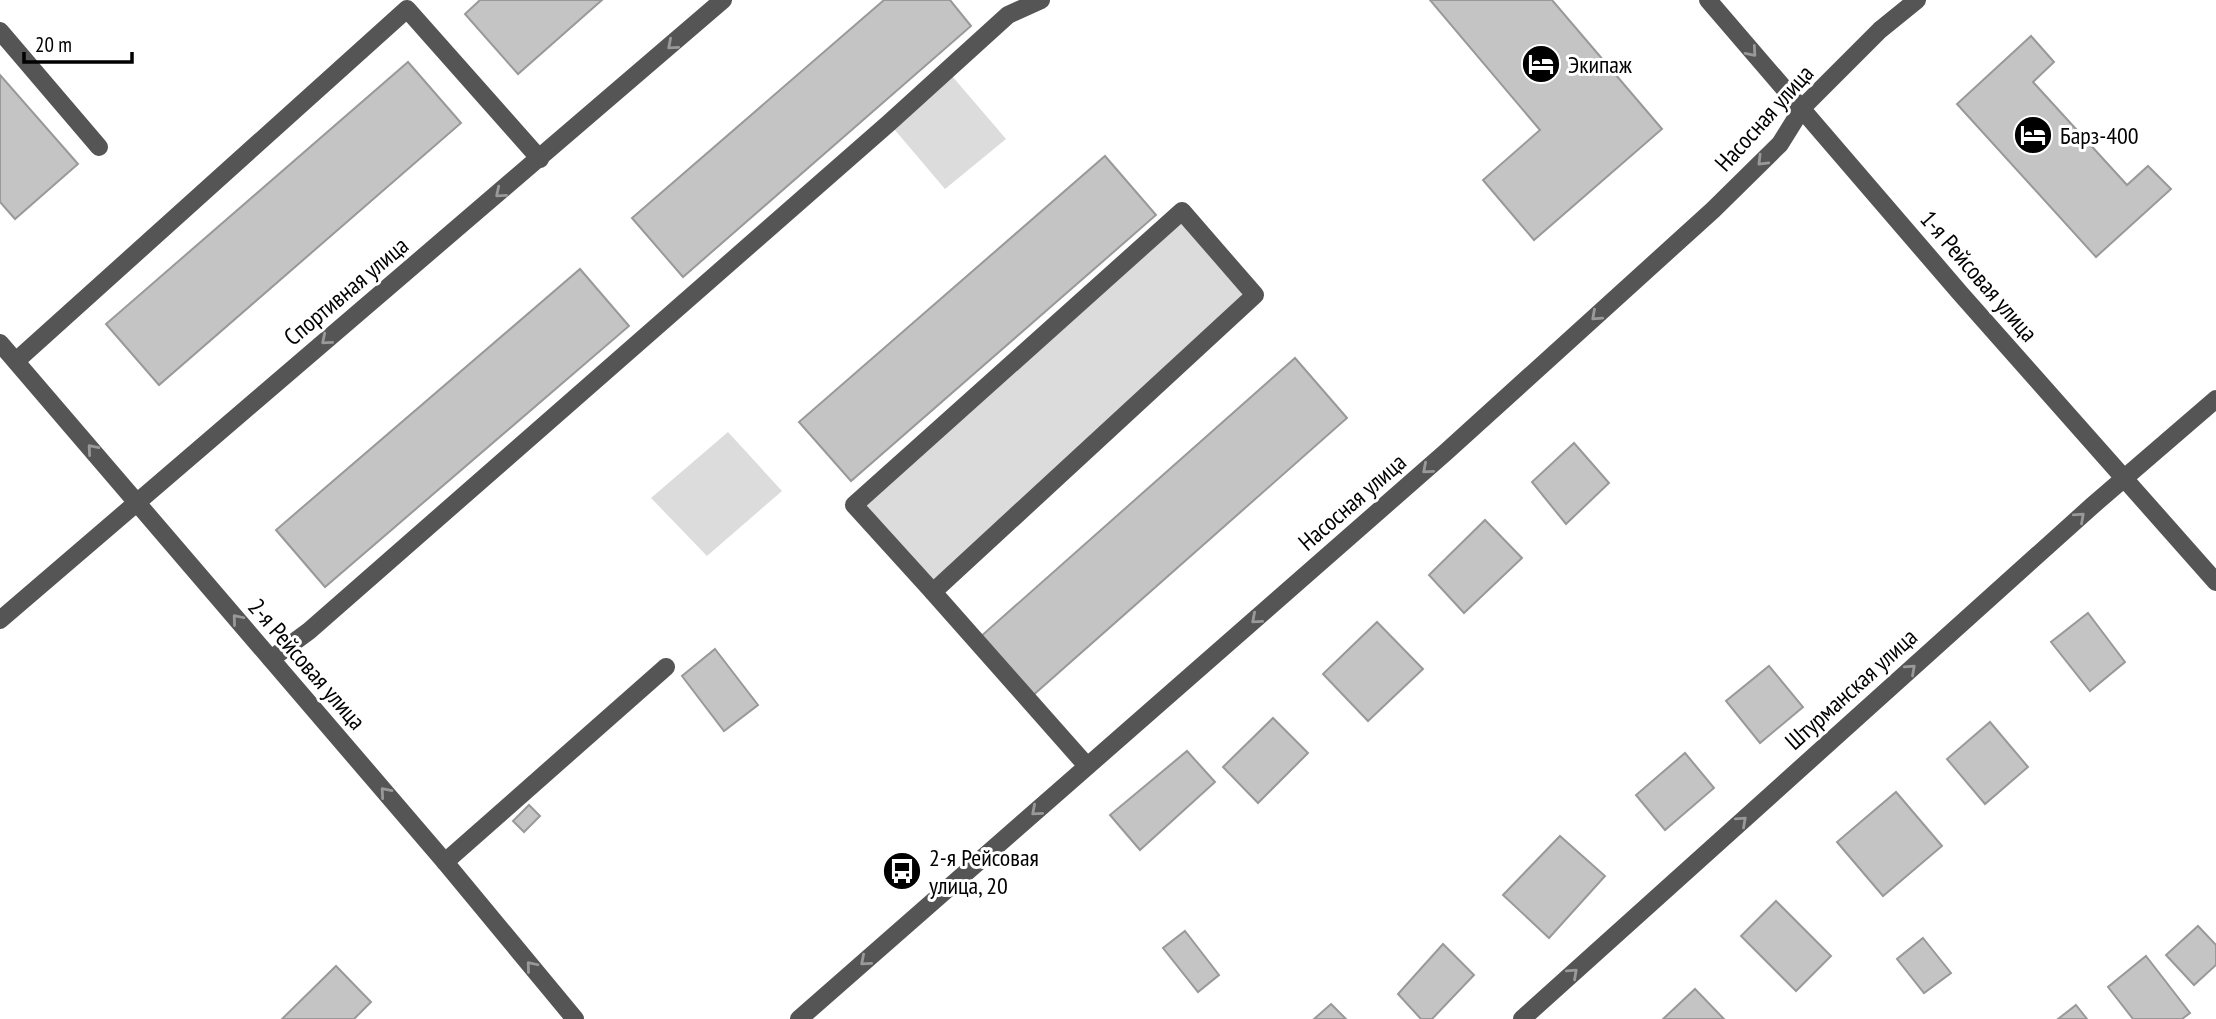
<svg xmlns="http://www.w3.org/2000/svg" width="2216" height="1019" font-family="'PT Sans Narrow',sans-serif">
	<rect width="100%" height="100%" fill="#fff"/>
	<!-- green -->
	<g fill="#dcdcdc">
		<polygon points="946,69 1006,139 945,189 889,123"/>
		<polygon points="1182,211 1255,295 933,592 854,505"/>
		<polygon points="728,432 782,491 707,556 651,498"/>
	</g>
	<!-- building -->
	<g fill="#c4c4c4" stroke="#999" stroke-width="2">
		<polygon points="480,0 602,0 518,74 465,14"/>
		<polygon points="884,0 950,0 971,26 683,277 632,218"/>
		<polygon points="1430,0 1552,0 1662,129 1534,240 1483,180 1540,130"/>
		<polygon points="2031,36 2054,62 2033,82 2127,185 2148,166 2171,189 2096,257 1957,104"/>
		<polygon points="408,62 461,123 159,385 106,324"/>
		<polygon points="0,75 78,164 15,219 0,202"/>
		<polygon points="1105,156 1156,215 851,481 799,422"/>
		<polygon points="580,269 629,326 325,587 276,530"/>
		<polygon points="1295,358 1347,418 1031,697 979,638"/>
		<polygon points="1574,443 1609,483 1566,524 1532,482"/>
		<polygon points="1485,520 1522,558 1464,613 1429,575"/>
		<polygon points="2088,613 2125,662 2090,691 2051,642"/>
		<polygon points="1377,622 1423,669 1368,721 1323,674"/>
		<polygon points="715,649 758,705 724,731 682,676"/>
		<polygon points="1769,666 1803,707 1760,743 1726,701"/>
		<polygon points="1273,718 1308,753 1258,803 1223,767"/>
		<polygon points="1990,722 2028,767 1985,804 1947,759"/>
		<polygon points="1187,751 1215,782 1140,850 1110,815"/>
		<polygon points="1685,753 1714,788 1665,830 1636,795"/>
		<polygon points="1896,792 1942,846 1883,896 1837,842"/>
		<polygon points="529,805 540,816 524,832 513,821"/>
		<polygon points="1560,836 1605,876 1549,938 1503,895"/>
		<polygon points="1776,901 1831,956 1796,991 1741,936"/>
		<polygon points="2198,926 2216,945 2216,965 2194,985 2166,955"/>
		<polygon points="1185,931 1219,975 1198,992 1163,948"/>
		<polygon points="1923,938 1951,973 1924,993 1897,959"/>
		<polygon points="1443,944 1474,975 1432,1019 1421,1019 1398,994"/>
		<polygon points="2146,956 2190,1013 2182,1019 2133,1019 2108,987"/>
		<polygon points="336,966 371,1002 354,1019 282,1019"/>
		<polygon points="1695,989 1724,1019 1663,1019"/>
		<polygon points="1331,1004 1346,1019 1314,1019"/>
		<polygon points="2076,1005 2087,1019 2058,1019"/>
	</g>
	<g fill="none" stroke-linecap="round" stroke-linejoin="round">
		<!-- minor -->
		<g stroke="#555" stroke-width="18">
			<polyline points="1708,0 1960,293 2216,582"/>
			<polyline points="0,31 99,147"/>
			<polygon points="1182,211 1255,295 933,592 854,505"/>
			<polyline points="0,343 445,862 575,1019"/>
			<polyline points="16,361 407,9 540,159"/>
			<polyline points="933,592 1087,766"/>
			<polyline points="0,620 723,0"/>
			<polyline points="271,659 309,631 889,123 1008,15 1041,0"/>
			<polyline points="445,862 666,667"/>
			<polyline points="799,1019 1446,452 1713,210 1780,144 1803,107 1880,30 1917,0"/>
			<polyline points="1522,1019 2092,506 2216,399"/>
		</g>
	</g>
	<!-- one-way arrows -->
	<defs><path id="oneway-chevron" d="M-2-3.5L2.5 0L-2 3.5" fill="none" stroke-width="1.6" stroke-linecap="round" stroke-linejoin="round" transform="scale(1.75)"/></defs>
	<g stroke="#999">
		<use href="#oneway-chevron" transform="translate(672 45) rotate(139)"/>
		<use href="#oneway-chevron" transform="translate(1752 52) rotate(49)"/>
		<use href="#oneway-chevron" transform="translate(1762 161) rotate(135)"/>
		<use href="#oneway-chevron" transform="translate(500 193) rotate(140)"/>
		<use href="#oneway-chevron" transform="translate(1596 316) rotate(138)"/>
		<use href="#oneway-chevron" transform="translate(326 340) rotate(140)"/>
		<use href="#oneway-chevron" transform="translate(92 449) rotate(-131)"/>
		<use href="#oneway-chevron" transform="translate(1427 469) rotate(139)"/>
		<use href="#oneway-chevron" transform="translate(2080 517) rotate(-42)"/>
		<use href="#oneway-chevron" transform="translate(237 619) rotate(-130)"/>
		<use href="#oneway-chevron" transform="translate(1256 619) rotate(139)"/>
		<use href="#oneway-chevron" transform="translate(1911 669) rotate(-42)"/>
		<use href="#oneway-chevron" transform="translate(385 792) rotate(-131)"/>
		<use href="#oneway-chevron" transform="translate(1036 811) rotate(139)"/>
		<use href="#oneway-chevron" transform="translate(1742 821) rotate(-42)"/>
		<use href="#oneway-chevron" transform="translate(865 961) rotate(139)"/>
		<use href="#oneway-chevron" transform="translate(531 966) rotate(-130)"/>
		<use href="#oneway-chevron" transform="translate(1573 973) rotate(-42)"/>
	</g>
	<!-- icons -->
	<defs>
		<g id="hotel-disc" transform="scale(2.0125)"><circle r="9.5" fill="#000" stroke="#fff"/><path d="M-6-4.5h1.5V1H6V5H4.5V3h-9V5H-6ZM-4 0a1.8 1.8 0 1 1 3.6 0ZM.5 0V-2.5h3Q6-2.5 6 0Z" fill="#fff"/></g>
		<g id="bus-disc" transform="scale(2.0125)"><circle r="9.5" fill="#000" stroke="#fff"/><path d="M-5-6H5V4H4V6H2V4H-2V6H-4V4H-5ZM-3.5-4V0h7V-4ZM-3.5 1.2v1.5H-2V1.2ZM2 1.2v1.5H3.5V1.2Z" fill="#fff"/></g>
	</defs>
	<g fill-rule="evenodd">
		<use href="#hotel-disc" x="1541" y="64"/>
		<use href="#hotel-disc" x="2033" y="135"/>
		<use href="#bus-disc" x="902" y="871"/>
	</g>
	<g text-anchor="middle" dominant-baseline="central" stroke-width="6" stroke-linejoin="round" paint-order="stroke">
		<!-- poi labels -->
		<g font-size="24" fill="#000" stroke="#fff" text-anchor="start">
			<text x="1568" y="64">Экипаж</text>
			<text x="2060" y="135">Барз-400</text>
			<text x="929" y="857">2-я Рейсовая<tspan x="929" dy="28">улица, 20</tspan></text>
		</g>
		<!-- street labels -->
		<g font-size="24" fill="#000" stroke="#fff">
			<text transform="translate(1764 118) rotate(-48)">Насосная улица</text>
			<text transform="translate(1979 276) rotate(49)">1-я Рейсовая улица</text>
			<text transform="translate(346 291) rotate(-40)">Спортивная улица</text>
			<text transform="translate(1352 502) rotate(-41)">Насосная улица</text>
			<text transform="translate(307 664) rotate(49)">2-я Рейсовая улица</text>
			<text transform="translate(1851 689) rotate(-42)">Штурманская улица</text>
		</g>
	</g>
	<!-- scale -->
	<path d="M24 52v10h108v-10" fill="none" stroke="#000000" stroke-width="3.5"/>
	<text x="35" y="52" font-size="21" fill="#000000" stroke="#ffffff" stroke-width="5" paint-order="stroke">20 m</text>
</svg>
